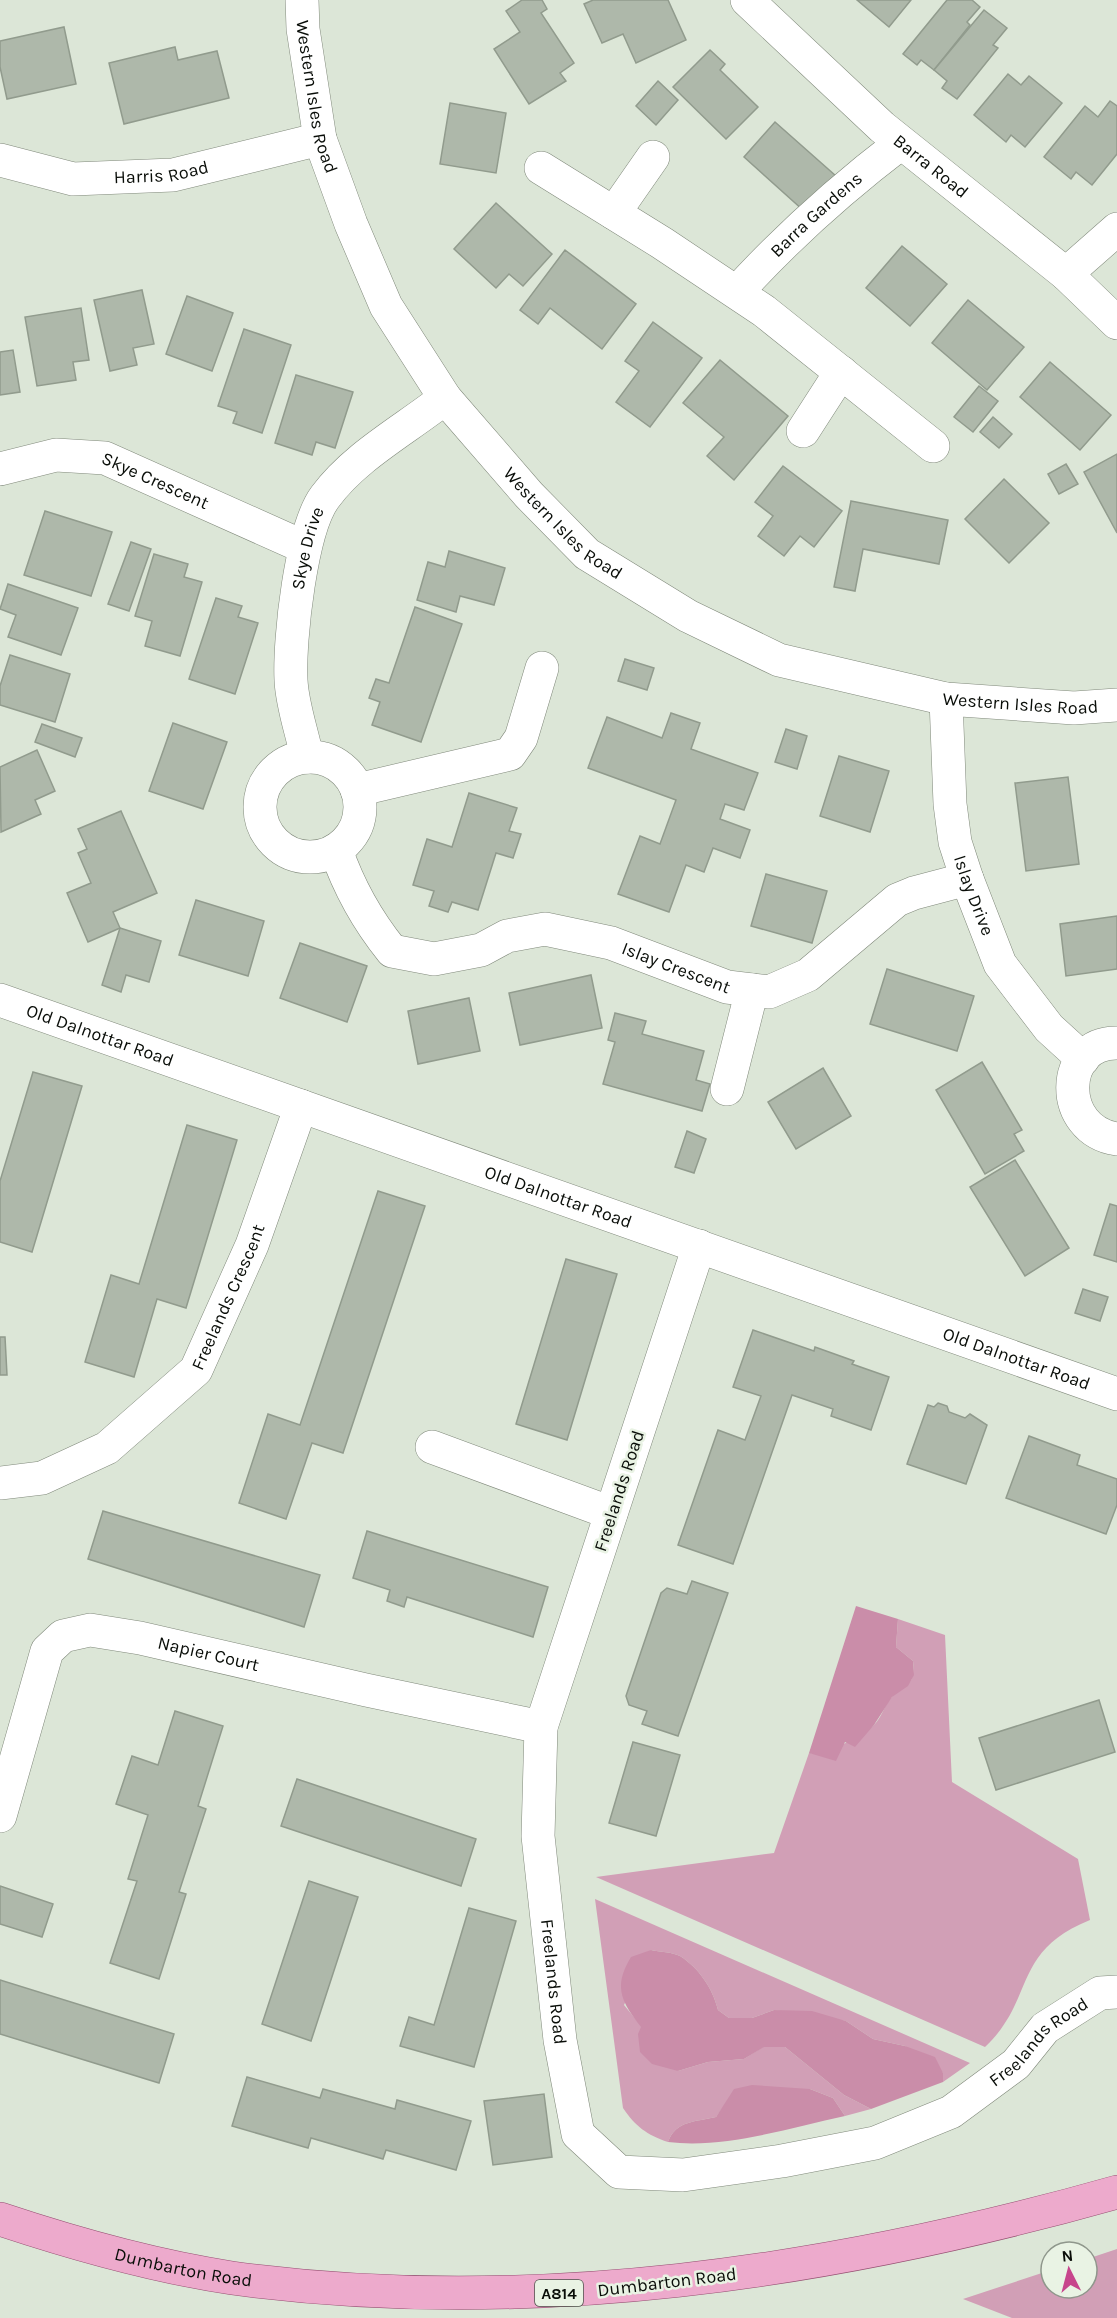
<svg xmlns="http://www.w3.org/2000/svg" width="1117" height="2318" font-family="Karla,sans-serif">
	<rect width="100%" height="100%" fill="#dce6d7"/>
	<!-- green -->
	<g fill="#d19fb6">
		<path d="M898,1619L945,1635L952,1782L1078,1859L1090,1920C1011,1952 1036,1999 985,2047L596,1877L774,1853L809,1753C826,1755 859,1738 873,1726C881,1719 884,1706 891,1698C904,1682 916,1688 913,1661L896,1647Z"/>
		<path d="M595,1899L970,2063L943,2082V2073L905,2046L873,2039L846,2021L774,2010L752,2018H729L718,2010C713,1989 699,1968 680,1956C672,1952 660,1952 651,1950L624,2005L678,2071L708,2062L744,2059L763,2047H785L844,2095L871,2109L845,2116L833,2098L810,2089H787L724,2106L716,2117C696,2122 676,2120 668,2142C647,2135 635,2126 623,2108Z"/>
		<polygon points="1117,2249 1117,2318 1012,2318 963,2299 1051,2270 1051,2288 1087,2288 1087,2259"/>
	</g>
	<!-- forest -->
	<g fill="#ca8da9">
		<polygon points="856,1606 898,1619 896,1647 913,1661 914,1675 908,1686 892,1697 874,1725 855,1747 845,1742 836,1761 809,1753"/>
		<path d="M651,1950C660,1952 672,1952 680,1956C699,1968 713,1989 718,2010L729,2018H752L774,2010L812,2011L846,2021L873,2039L905,2046L935,2057L943,2073V2082L871,2109L844,2095L785,2047H764L744,2059L708,2062L678,2071L652,2064L640,2052L638,2034L641,2027C621,2001 613,1987 631,1957Z"/>
		<path d="M752,2085L810,2089L833,2098L845,2116C789,2128 725,2149 668,2142C676,2120 696,2122 716,2117L734,2089Z"/>
	</g>
	<!-- building -->
	<g fill="#aeb8aa" stroke="#919b8d" stroke-width="1.5">
		<polygon points="522,0 542,0 547,9 541,13 574,63 560,73 566,81 529,104 494,49 520,32 506,11"/>
		<polygon points="593,0 668,0 686,40 636,63 623,34 602,43 584,4"/>
		<polygon points="857,0 911,0 889,27"/>
		<polygon points="947,0 972,0 980,7 967,22 970,25 934,70 921,60 917,65 903,54"/>
		<polygon points="984,10 1007,28 993,45 998,48 957,99 942,88 947,81 934,70"/>
		<polygon points="64,27 76,84 7,99 0,67 0,41"/>
		<polygon points="175,47 178,60 217,51 229,98 124,124 109,63"/>
		<polygon points="710,50 725,64 720,70 758,107 726,139 673,87"/>
		<polygon points="1008,74 1021,85 1029,76 1062,103 1025,147 1011,135 1006,142 974,115"/>
		<polygon points="658,81 678,100 656,125 636,106"/>
		<polygon points="1110,101 1117,106 1117,154 1092,185 1076,172 1071,179 1044,157 1085,106 1098,117"/>
		<polygon points="450,103 506,113 496,173 440,164"/>
		<polygon points="775,122 836,176 804,211 744,157"/>
		<polygon points="496,203 552,254 523,286 509,274 496,288 454,249"/>
		<polygon points="902,246 947,284 910,326 866,288"/>
		<polygon points="565,250 636,304 602,349 550,308 538,324 520,310"/>
		<polygon points="142,290 154,344 133,348 137,365 110,371 94,300"/>
		<polygon points="187,296 233,313 212,371 166,354"/>
		<polygon points="968,300 1024,347 987,390 932,343"/>
		<polygon points="81,308 89,360 73,362 76,380 37,386 25,317"/>
		<polygon points="653,322 702,358 650,427 616,402 639,371 625,361"/>
		<polygon points="244,329 291,345 262,433 233,423 237,412 218,406"/>
		<polygon points="13,350 20,392 0,395 0,352"/>
		<polygon points="720,360 788,416 734,480 707,456 724,437 683,403"/>
		<polygon points="1050,362 1111,415 1080,450 1020,397"/>
		<polygon points="296,375 353,392 335,448 316,442 312,455 275,443"/>
		<polygon points="979,386 998,401 973,432 954,417"/>
		<polygon points="993,417 1012,434 999,448 980,432"/>
		<polygon points="1117,454 1117,533 1084,472"/>
		<polygon points="1066,464 1078,484 1059,494 1048,474"/>
		<polygon points="783,466 842,511 814,547 800,536 784,556 758,536 773,516 755,502"/>
		<polygon points="1004,479 1049,523 1009,563 965,519"/>
		<polygon points="851,501 948,520 939,564 863,549 855,591 834,587"/>
		<polygon points="45,511 112,532 91,596 24,575"/>
		<polygon points="131,542 151,549 129,611 108,604"/>
		<polygon points="449,551 505,568 494,605 460,596 456,612 417,600 428,562 445,567"/>
		<polygon points="154,554 188,564 184,577 202,582 180,656 145,646 152,621 135,616"/>
		<polygon points="8,584 78,608 61,655 8,637 16,615 0,609"/>
		<polygon points="216,598 242,606 238,617 258,623 235,694 189,679"/>
		<polygon points="415,607 462,624 421,742 372,725 380,702 369,698 376,679 389,683"/>
		<polygon points="10,655 70,674 55,722 0,705 0,686"/>
		<polygon points="625,659 654,668 647,690 618,681"/>
		<polygon points="671,713 700,723 691,749 758,773 744,810 725,804 720,819 750,830 740,858 713,848 704,872 686,865 669,912 618,894 640,836 660,844 676,800 588,768 607,717 662,738"/>
		<polygon points="173,723 227,742 203,809 149,791"/>
		<polygon points="42,724 82,738 75,757 35,742"/>
		<polygon points="786,729 807,736 797,769 775,762"/>
		<polygon points="37,750 55,791 35,800 41,814 1,832 0,767"/>
		<polygon points="839,756 889,771 870,832 820,816"/>
		<polygon points="1068,777 1079,864 1026,871 1015,783"/>
		<polygon points="469,793 517,808 509,831 521,834 513,858 496,853 478,910 452,902 448,912 429,906 434,891 413,885 427,839 452,847"/>
		<polygon points="121,811 157,893 113,912 120,928 88,942 67,893 91,883 78,853 87,849 78,829"/>
		<polygon points="766,874 827,891 812,943 751,926"/>
		<polygon points="196,900 264,921 248,976 179,955"/>
		<polygon points="1117,916 1117,969 1066,976 1060,924"/>
		<polygon points="120,928 161,941 149,982 126,975 121,992 102,985"/>
		<polygon points="300,943 367,966 347,1022 280,998"/>
		<polygon points="887,969 974,996 957,1051 870,1024"/>
		<polygon points="591,975 602,1028 520,1045 509,993"/>
		<polygon points="469,998 480,1051 418,1064 408,1011"/>
		<polygon points="615,1013 646,1021 642,1034 704,1051 696,1080 710,1084 702,1111 603,1084 615,1042 608,1040"/>
		<polygon points="982,1062 1022,1130 1014,1134 1024,1151 985,1174 936,1090"/>
		<polygon points="823,1068 851,1116 796,1149 768,1102"/>
		<polygon points="33,1072 82,1086 32,1252 0,1242 0,1181"/>
		<polygon points="187,1125 237,1140 186,1308 157,1299 134,1377 85,1362 111,1275 139,1284"/>
		<polygon points="687,1131 706,1139 694,1173 675,1167"/>
		<polygon points="1015,1160 1069,1248 1025,1276 970,1187"/>
		<polygon points="378,1191 425,1206 343,1453 312,1443 286,1519 239,1503 268,1414 300,1425"/>
		<polygon points="1110,1204 1117,1206 1117,1262 1094,1255"/>
		<polygon points="566,1259 617,1274 567,1440 516,1424"/>
		<polygon points="1083,1289 1108,1297 1100,1321 1075,1313"/>
		<polygon points="753,1330 814,1351 815,1347 854,1361 852,1364 889,1377 871,1430 831,1416 833,1409 792,1395 733,1564 678,1545 718,1430 745,1440 761,1396 733,1387"/>
		<polygon points="0,1337 5,1337 7,1375 0,1375"/>
		<polygon points="938,1403 947,1406 949,1412 965,1418 970,1414 987,1425 966,1484 907,1464 928,1405 934,1407"/>
		<polygon points="1029,1436 1080,1455 1077,1465 1117,1479 1117,1505 1106,1534 1006,1498"/>
		<polygon points="103,1511 320,1575 304,1627 88,1559"/>
		<polygon points="367,1531 548,1587 533,1637 407,1597 404,1607 387,1601 390,1590 353,1578"/>
		<polygon points="692,1581 728,1593 678,1736 642,1724 647,1711 629,1705 626,1696 661,1593 667,1588 687,1594"/>
		<polygon points="1099,1700 1115,1752 996,1790 979,1738"/>
		<polygon points="175,1711 223,1726 198,1806 206,1809 179,1892 186,1894 159,1979 110,1963 137,1881 128,1879 148,1815 116,1804 132,1756 158,1765"/>
		<polygon points="633,1742 680,1755 656,1836 609,1823"/>
		<polygon points="297,1779 476,1839 461,1886 281,1826"/>
		<polygon points="309,1881 358,1897 311,2041 262,2024"/>
		<polygon points="0,1886 53,1904 42,1937 0,1924"/>
		<polygon points="469,1908 516,1921 474,2067 400,2046 409,2017 434,2025"/>
		<polygon points="0,1980 174,2034 159,2083 0,2034"/>
		<polygon points="247,2077 320,2098 323,2089 395,2109 397,2100 471,2121 456,2170 386,2150 383,2159 311,2138 308,2148 232,2126"/>
		<polygon points="544,2094 552,2157 493,2165 484,2101"/>
	</g>
	<g fill="none" stroke-linecap="round" stroke-linejoin="round">
		<!-- minor casing -->
		<g stroke="#80897b" stroke-width="34">
			<g id="minor">
				<path id="s1" d="M302,0L303,29L320,139L351,224L386,306L445,398L529,495L587,554L688,616L779,660L946,699L1074,708L1117,705"/>
				<path id="s2" d="M747,0L882,127L1066,274L1117,323"/>
				<path id="s3" d="M0,160L73,179L173,175L320,139"/>
				<polyline points="541,168 662,243 764,311 933,446"/>
				<polyline points="614,213 653,157"/>
				<polyline points="1066,274 1117,229"/>
				<path id="s4" d="M737,292C787,237 842,188 901,143"/>
				<polyline points="803,431 841,372"/>
				<path id="s5" d="M0,469L56,455L105,458L304,547"/>
				<path id="s6" d="M946,699L950,804L955,842L967,879L1000,964L1049,1028L1083,1059"/>
				<path id="s7" d="M307,757C302,732 292,705 291,680C289,639 301,529 325,497C355,456 406,429 445,398"/>
				<circle cx="310" cy="807" r="50"/>
				<polyline points="357,790 510,754 521,738 542,668"/>
				<path id="s8" d="M336,850C349,888 367,920 392,951L434,959L481,950L507,936L545,929L611,943L727,987L769,992L808,975L897,900L914,893L967,879"/>
				<path id="s9" d="M0,1000L1117,1394"/>
				<path d="M1117,1043C1059,1042 1057,1130 1117,1139"/>
				<polyline points="727,1089 752,990"/>
				<path id="s10" d="M699,1246L541,1727L538,1836L560,2040L578,2134L619,2172L683,2175L782,2161L875,2143L951,2112L1016,2064L1045,2028L1100,1993L1117,1992"/>
				<polyline points="432,1447 611,1513"/>
				<path id="s11" d="M0,1483L42,1478L107,1448L196,1370L252,1245L301,1106"/>
				<path id="s12" d="M0,1816L47,1651L63,1636L90,1630L140,1638L366,1690L541,1727"/>
			</g>
		</g>
		<!-- major casing -->
		<g stroke="#954e71" stroke-width="34">
			<g id="major">
				<path id="s13" d="M0,2219C75,2244 153,2266 232,2278C529,2318 831,2273 1117,2192"/>
			</g>
		</g>
		<!-- minor -->
		<use href="#minor" stroke="#fff" stroke-width="33"/>
		<!-- major -->
		<use href="#major" stroke="#edaacc" stroke-width="33"/>
	</g>
	<g text-anchor="middle" dominant-baseline="central" stroke-width="5" stroke-linejoin="round" paint-order="stroke">
		<!-- shield labels -->
		<rect fill="#e9f3e4" stroke="#4c524a" stroke-width="1.5" x="535" y="2280" width="48" height="26" rx="4.5"/>
		<g font-size="16" font-weight="bold" fill="#090d08">
			<text x="559" y="2293">A814</text>
		</g>
		<!-- street labels -->
		<g font-size="18" fill="#090d08" stroke="#e9f3e4">
			<text stroke="none"><textPath href="#s1" startOffset="98">Western Isles Road</textPath></text>
			<text stroke="none"><textPath href="#s2" startOffset="248">Barra Road</textPath></text>
			<text stroke="none"><textPath href="#s3" startOffset="164">Harris Road</textPath></text>
			<text stroke="none"><textPath href="#s4" startOffset="111">Barra Gardens</textPath></text>
			<text stroke="none"><textPath href="#s5" startOffset="162">Skye Crescent</textPath></text>
			<text stroke="none"><textPath href="#s1" startOffset="602">Western Isles Road</textPath></text>
			<text stroke="none"><textPath href="#s7" startOffset="212">Skye Drive</textPath></text>
			<text stroke="none"><textPath href="#s1" startOffset="1106">Western Isles Road</textPath></text>
			<text stroke="none"><textPath href="#s6" startOffset="200">Islay Drive</textPath></text>
			<text stroke="none"><textPath href="#s8" startOffset="412">Islay Crescent</textPath></text>
			<text stroke="none"><textPath href="#s9" startOffset="106">Old Dalnottar Road</textPath></text>
			<text stroke="none"><textPath href="#s9" startOffset="592">Old Dalnottar Road</textPath></text>
			<text stroke="none"><textPath href="#s11" startOffset="312">Freelands Crescent</textPath></text>
			<text stroke="none"><textPath href="#s9" startOffset="1078">Old Dalnottar Road</textPath></text>
			<text transform="translate(619 1491) rotate(-72)">Freelands Road</text>
			<text stroke="none"><textPath href="#s12" startOffset="342">Napier Court</textPath></text>
			<text stroke="none"><textPath href="#s10" startOffset="762">Freelands Road</textPath></text>
			<text stroke="none"><textPath href="#s10" startOffset="1426">Freelands Road</textPath></text>
			<text stroke="none"><textPath href="#s13" startOffset="190">Dumbarton Road</textPath></text>
			<text transform="translate(667 2282) rotate(-7)">Dumbarton Road</text>
		</g>
	</g>
	<!-- north arrow -->
	<g transform="translate(1069 2270) rotate(354)"><circle r="28" fill="#e9f3e4" stroke="#8f978c" stroke-width="1.5"/>
	<path d="M0-4.5L10 22L0 15L-10 22Z" fill="#c7458c"/>
	<text y="-9" font-size="16" font-weight="bold" text-anchor="middle" fill="#090d08">N</text>
	</g>
</svg>
